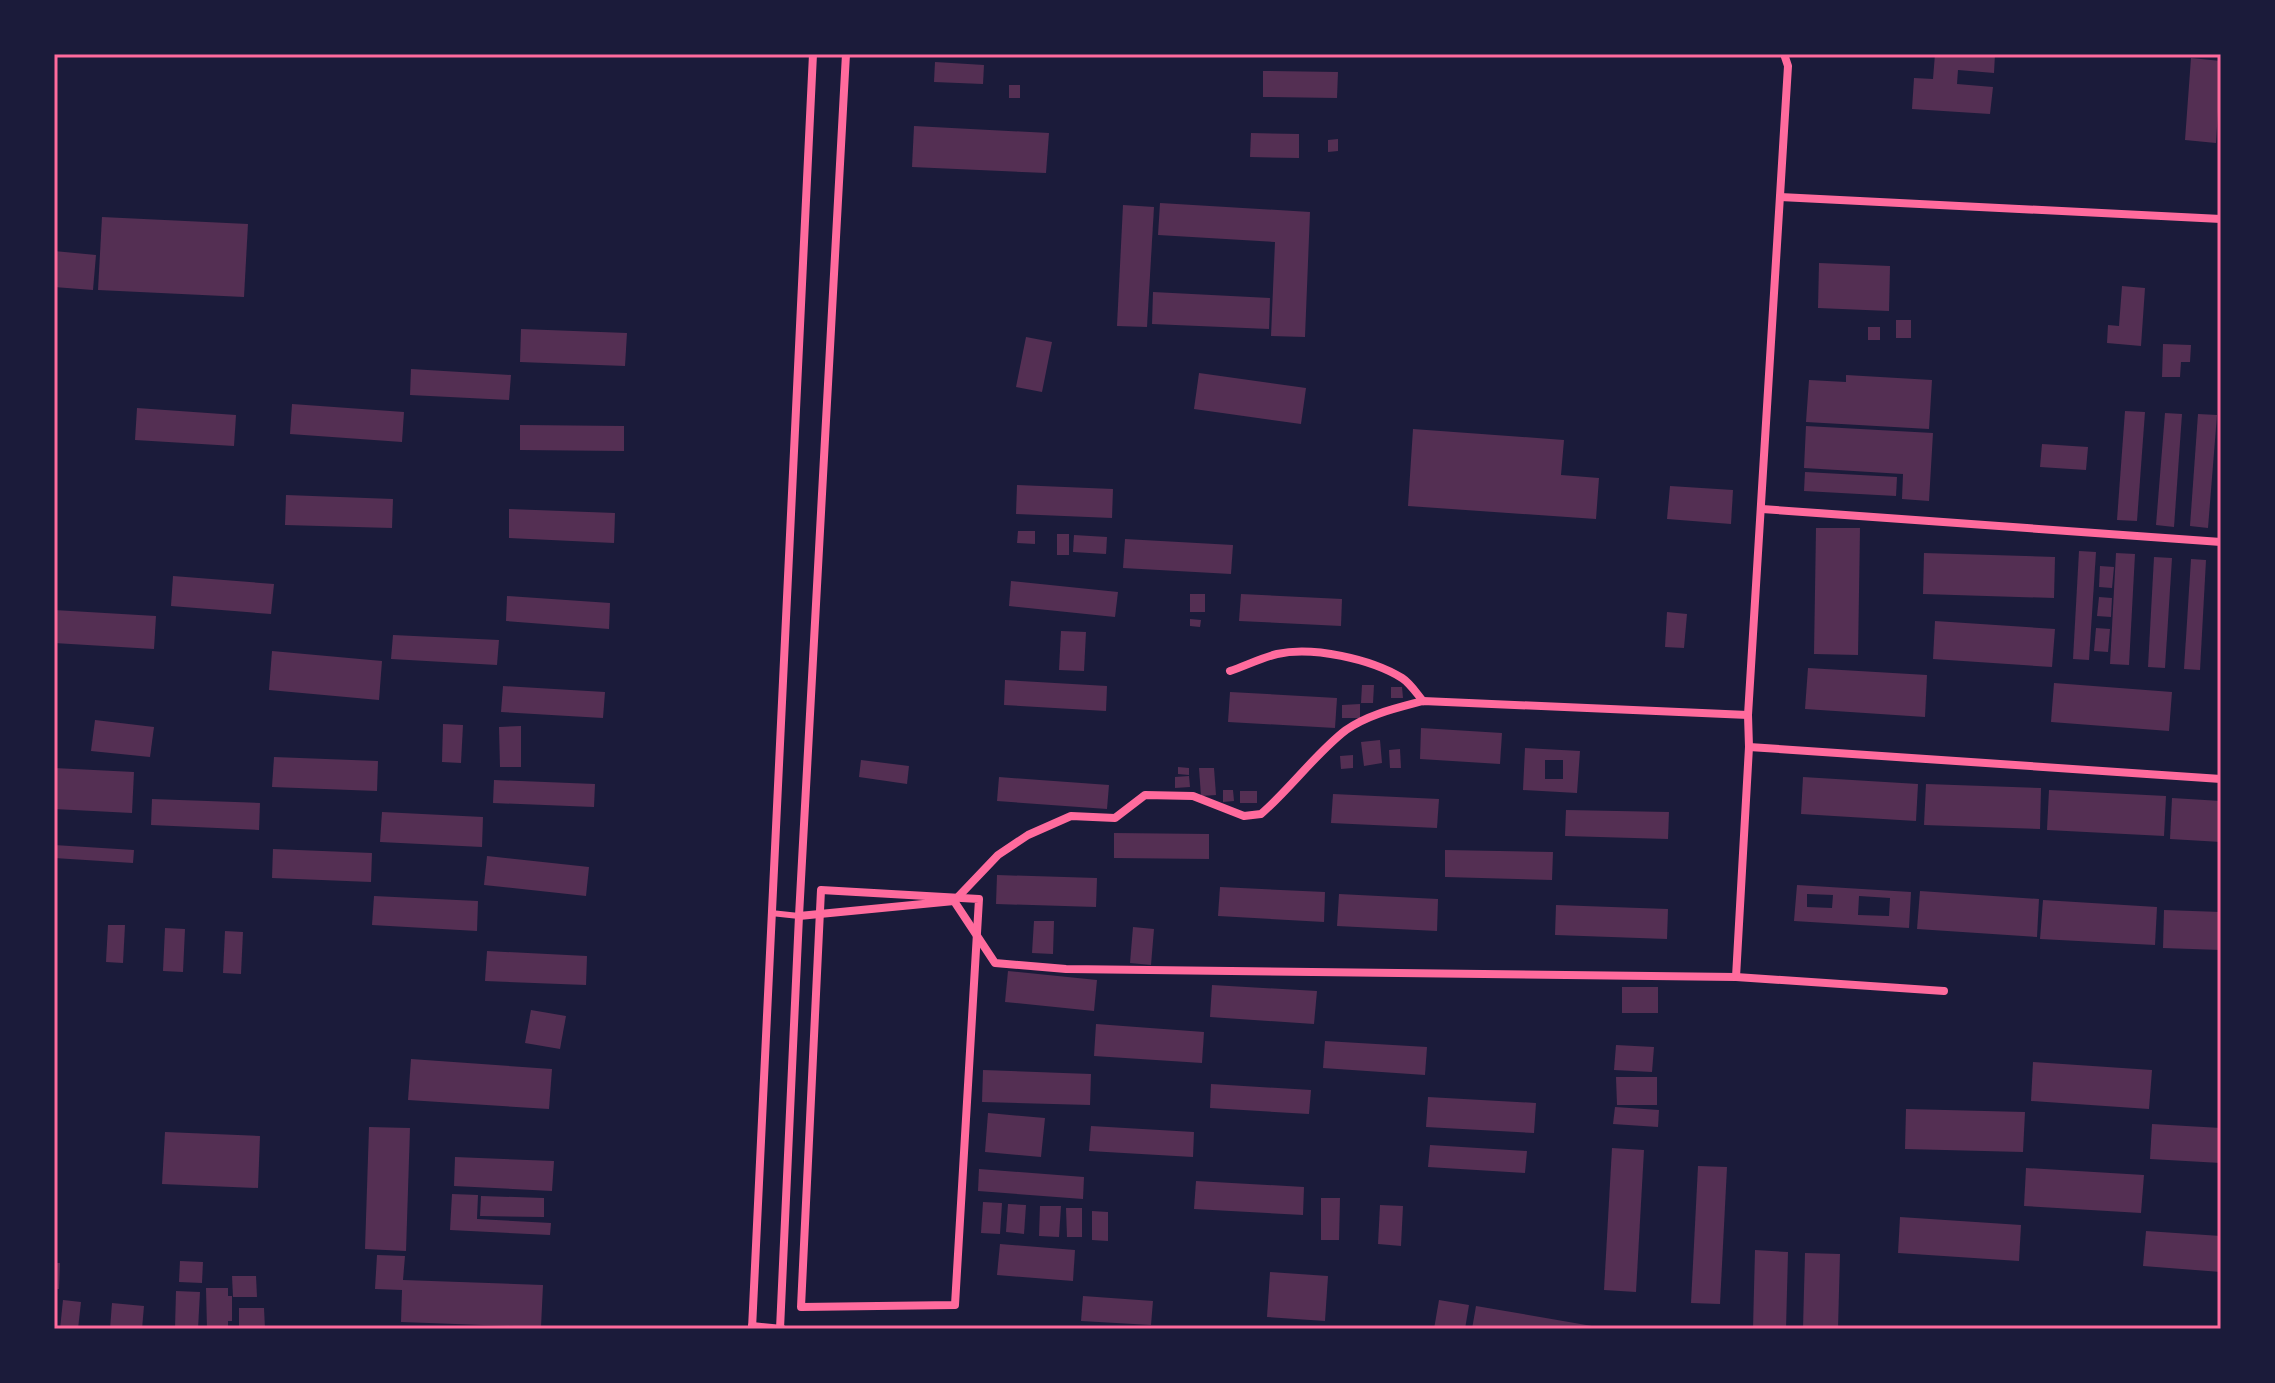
<svg xmlns="http://www.w3.org/2000/svg" width="2275" height="1383" font-family="'Titillium Web',sans-serif">
	<rect width="100%" height="100%" fill="#1b1b3a"/>
	<!-- building -->
	<g fill="#542f53" fill-rule="evenodd">
		<polygon points="1842,54 1865,54 1864,57 1842,57"/>
		<polygon points="1935,54 1995,54 1994,73 1958,70 1957,84 1993,87 1990,114 1912,109 1914,78 1933,79"/>
		<polygon points="2191,58 2221,61 2221,110 2218,110 2216,143 2185,140"/>
		<polygon points="935,62 984,65 983,84 934,82"/>
		<polygon points="1263,71 1338,72 1337,98 1263,97"/>
		<rect x="1009" y="85" width="11" height="13"/>
		<polygon points="914,126 1049,133 1046,173 912,167"/>
		<polygon points="1251,133 1299,134 1299,158 1250,157"/>
		<polygon points="1338,139 1338,151 1328,152 1328,140"/>
		<polygon points="1160,203 1310,212 1305,337 1271,336 1275,242 1158,235"/>
		<polygon points="1123,205 1154,207 1147,327 1117,326"/>
		<polygon points="102,217 248,224 244,297 98,290"/>
		<polygon points="54,251 96,255 93,290 54,287"/>
		<polygon points="1819,263 1890,266 1889,311 1818,308"/>
		<polygon points="2122,286 2145,288 2141,346 2107,343 2108,325 2119,326"/>
		<polygon points="1153,292 1270,298 1269,329 1152,324"/>
		<rect x="1896" y="320" width="15" height="18"/>
		<rect x="1868" y="327" width="12" height="13"/>
		<polygon points="521,329 627,333 625,366 520,362"/>
		<polygon points="1026,337 1052,342 1042,392 1016,387"/>
		<polygon points="2163,344 2191,345 2190,362 2181,362 2180,377 2162,377"/>
		<polygon points="411,369 511,375 509,400 410,395"/>
		<polygon points="1199,373 1306,388 1301,424 1194,409"/>
		<polygon points="1846,375 1932,380 1929,429 1806,422 1809,380 1846,382"/>
		<polygon points="292,404 404,412 402,442 290,434"/>
		<polygon points="137,408 236,415 234,446 135,440"/>
		<polygon points="2125,411 2145,412 2137,521 2117,520"/>
		<polygon points="2165,413 2182,414 2174,527 2156,525"/>
		<polygon points="2198,414 2217,415 2208,528 2190,526"/>
		<polygon points="520,425 624,426 624,451 520,450"/>
		<polygon points="1806,426 1933,433 1929,501 1902,499 1903,474 1804,468"/>
		<polygon points="1413,429 1564,440 1561,475 1599,478 1596,519 1408,506"/>
		<polygon points="2042,444 2088,447 2086,470 2040,467"/>
		<polygon points="1805,472 1897,477 1896,496 1804,491"/>
		<polygon points="1017,485 1113,489 1112,518 1016,514"/>
		<polygon points="1670,486 1733,490 1731,524 1667,519"/>
		<polygon points="286,495 393,499 392,528 285,525"/>
		<polygon points="509,509 615,513 614,543 509,538"/>
		<polygon points="1816,528 1860,528 1858,655 1814,654"/>
		<polygon points="1018,531 1035,531 1035,544 1017,543"/>
		<rect x="1057" y="534" width="12" height="21"/>
		<polygon points="1074,535 1107,537 1106,554 1073,552"/>
		<polygon points="1125,539 1233,545 1231,574 1123,568"/>
		<polygon points="2079,551 2096,552 2089,660 2073,659"/>
		<polygon points="1924,553 2055,557 2054,598 1923,594"/>
		<polygon points="2116,553 2135,554 2129,665 2110,664"/>
		<polygon points="2154,557 2172,558 2165,668 2148,667"/>
		<polygon points="2191,559 2206,560 2200,670 2184,669"/>
		<polygon points="2100,566 2114,567 2112,588 2099,587"/>
		<polygon points="173,576 274,584 271,614 171,606"/>
		<polygon points="1011,581 1118,592 1115,617 1009,606"/>
		<rect x="1190" y="594" width="15" height="18"/>
		<polygon points="1241,594 1342,599 1341,626 1239,621"/>
		<polygon points="507,596 610,603 609,629 506,621"/>
		<polygon points="2099,597 2112,598 2111,617 2097,616"/>
		<polygon points="54,610 156,616 154,649 54,643"/>
		<polygon points="1667,612 1687,614 1684,648 1665,647"/>
		<polygon points="1190,619 1201,620 1200,627 1190,626"/>
		<polygon points="1935,621 2055,629 2052,667 1933,659"/>
		<polygon points="2096,628 2110,629 2108,652 2094,651"/>
		<polygon points="1061,631 1086,632 1084,671 1059,670"/>
		<polygon points="393,635 499,640 497,665 391,659"/>
		<polygon points="272,651 382,661 379,700 269,690"/>
		<polygon points="1808,668 1927,675 1925,717 1805,709"/>
		<polygon points="1005,680 1107,686 1106,711 1004,705"/>
		<polygon points="2054,683 2172,692 2169,731 2051,722"/>
		<polygon points="1362,685 1374,685 1373,703 1361,703"/>
		<polygon points="503,686 605,692 603,718 501,712"/>
		<polygon points="1391,687 1402,687 1403,698 1391,698"/>
		<polygon points="1230,692 1337,698 1335,728 1228,722"/>
		<polygon points="1360,704 1360,718 1342,718 1342,705"/>
		<polygon points="95,720 154,727 150,757 91,751"/>
		<polygon points="443,724 463,725 461,763 442,762"/>
		<polygon points="521,726 521,767 500,767 499,727"/>
		<polygon points="1421,728 1502,733 1500,764 1420,759"/>
		<polygon points="1380,740 1382,763 1364,766 1361,742"/>
		<path d="M1525,748L1580,751L1577,793L1523,790ZM1545,760H1563V779H1545Z"/>
		<polygon points="1400,749 1401,768 1390,768 1389,750"/>
		<polygon points="1353,755 1353,768 1341,769 1340,756"/>
		<polygon points="274,757 378,761 377,791 272,787"/>
		<polygon points="861,760 909,766 907,784 859,777"/>
		<polygon points="1178,767 1189,768 1189,775 1178,774"/>
		<polygon points="54,768 134,772 132,813 54,809"/>
		<polygon points="1199,768 1214,768 1216,795 1201,796"/>
		<polygon points="1189,776 1190,787 1175,788 1175,777"/>
		<polygon points="999,777 1109,785 1107,809 997,801"/>
		<polygon points="1803,777 1918,784 1916,821 1801,814"/>
		<polygon points="494,780 595,784 594,807 493,803"/>
		<polygon points="1926,784 2041,788 2040,829 1924,825"/>
		<polygon points="1223,790 1233,790 1234,801 1223,802"/>
		<polygon points="2049,790 2166,796 2164,836 2047,830"/>
		<rect x="1240" y="791" width="17" height="12"/>
		<polygon points="1333,794 1439,799 1437,828 1331,823"/>
		<polygon points="2172,798 2221,801 2221,842 2170,839"/>
		<polygon points="152,799 260,803 259,830 151,825"/>
		<polygon points="1566,810 1669,812 1668,839 1565,836"/>
		<polygon points="382,812 483,817 482,847 380,842"/>
		<polygon points="1114,833 1209,834 1209,859 1114,858"/>
		<polygon points="54,845 134,850 133,863 54,858"/>
		<polygon points="273,849 372,853 371,882 272,878"/>
		<polygon points="1445,850 1553,852 1552,880 1445,877"/>
		<polygon points="487,856 589,867 586,896 484,885"/>
		<polygon points="997,875 1097,878 1096,907 996,904"/>
		<path d="M1797,885L1911,892L1909,928L1794,921ZM1807,894L1833,895L1832,908L1807,907ZM1859,896L1890,898L1889,916L1858,915Z"/>
		<polygon points="1220,887 1325,892 1324,922 1218,916"/>
		<polygon points="1920,891 2039,899 2037,937 1917,929"/>
		<polygon points="1339,894 1438,899 1437,931 1337,926"/>
		<polygon points="374,896 478,901 477,931 372,925"/>
		<polygon points="2043,900 2157,907 2155,945 2040,939"/>
		<polygon points="1556,905 1668,909 1667,939 1555,935"/>
		<polygon points="2164,910 2221,912 2221,950 2163,948"/>
		<polygon points="1034,921 1054,921 1053,954 1032,953"/>
		<polygon points="108,925 125,925 123,963 106,962"/>
		<polygon points="1133,927 1154,929 1151,965 1130,963"/>
		<polygon points="165,928 185,929 183,972 163,971"/>
		<polygon points="225,931 243,932 241,974 223,973"/>
		<polygon points="487,951 587,956 586,985 485,981"/>
		<polygon points="1008,971 1097,980 1094,1011 1005,1002"/>
		<polygon points="1212,985 1317,991 1314,1024 1210,1017"/>
		<rect x="1622" y="987" width="36" height="26"/>
		<polygon points="531,1010 566,1016 560,1049 525,1043"/>
		<polygon points="1096,1024 1204,1032 1202,1063 1094,1056"/>
		<polygon points="1325,1041 1427,1047 1425,1075 1323,1068"/>
		<polygon points="1616,1045 1654,1047 1652,1072 1614,1070"/>
		<polygon points="411,1059 552,1069 549,1109 408,1100"/>
		<polygon points="2033,1062 2152,1070 2149,1109 2031,1101"/>
		<polygon points="983,1070 1091,1074 1090,1105 982,1102"/>
		<polygon points="1616,1077 1657,1077 1657,1105 1617,1105"/>
		<polygon points="1211,1084 1311,1090 1309,1114 1210,1108"/>
		<polygon points="1428,1097 1536,1103 1534,1133 1426,1127"/>
		<polygon points="1615,1107 1659,1110 1658,1127 1613,1124"/>
		<polygon points="1906,1109 2025,1112 2023,1152 1905,1149"/>
		<polygon points="988,1113 1045,1118 1041,1157 985,1152"/>
		<polygon points="2152,1124 2221,1128 2221,1163 2150,1159"/>
		<polygon points="1091,1126 1194,1132 1193,1157 1089,1151"/>
		<polygon points="369,1127 410,1128 406,1251 365,1249"/>
		<polygon points="165,1132 260,1136 258,1188 162,1184"/>
		<polygon points="1430,1145 1527,1151 1525,1173 1428,1167"/>
		<polygon points="1612,1148 1644,1150 1636,1292 1604,1290"/>
		<polygon points="455,1157 554,1161 552,1191 454,1186"/>
		<polygon points="1698,1166 1727,1167 1720,1304 1691,1303"/>
		<polygon points="2026,1168 2144,1175 2141,1213 2024,1206"/>
		<polygon points="979,1169 1084,1177 1083,1199 978,1191"/>
		<polygon points="1196,1181 1304,1187 1303,1215 1194,1209"/>
		<polygon points="452,1194 478,1195 477,1219 551,1223 550,1235 450,1230"/>
		<polygon points="481,1196 544,1198 544,1217 480,1216"/>
		<polygon points="1321,1198 1340,1198 1339,1240 1321,1240"/>
		<polygon points="983,1202 1002,1203 1000,1234 981,1233"/>
		<polygon points="1008,1204 1026,1205 1024,1234 1006,1232"/>
		<polygon points="1380,1205 1403,1206 1401,1246 1378,1244"/>
		<polygon points="1040,1206 1061,1206 1059,1237 1039,1236"/>
		<polygon points="1066,1208 1082,1208 1082,1237 1067,1237"/>
		<polygon points="1092,1211 1108,1212 1108,1241 1092,1240"/>
		<polygon points="1900,1217 2021,1225 2019,1261 1898,1253"/>
		<polygon points="2146,1231 2221,1236 2221,1272 2143,1266"/>
		<polygon points="1000,1244 1075,1250 1073,1281 997,1275"/>
		<polygon points="1755,1250 1788,1252 1786,1329 1753,1329"/>
		<polygon points="1805,1253 1840,1254 1838,1329 1803,1329"/>
		<polygon points="377,1255 405,1256 403,1280 543,1285 541,1327 401,1322 402,1290 375,1289"/>
		<polygon points="180,1261 203,1262 202,1283 179,1282"/>
		<polygon points="54,1263 60,1263 59,1289 54,1289"/>
		<polygon points="1270,1272 1328,1276 1325,1321 1267,1317"/>
		<polygon points="232,1276 256,1276 257,1297 233,1297"/>
		<polygon points="206,1288 228,1288 228,1296 232,1296 232,1321 228,1321 228,1329 207,1329"/>
		<polygon points="176,1291 200,1292 198,1329 175,1329"/>
		<polygon points="1083,1296 1153,1301 1151,1325 1081,1321"/>
		<polygon points="63,1300 81,1302 78,1329 60,1329"/>
		<polygon points="1439,1300 1469,1305 1465,1329 1434,1329"/>
		<polygon points="112,1303 144,1306 142,1329 110,1329"/>
		<polygon points="1476,1306 1592,1326 1592,1329 1472,1329"/>
		<polygon points="239,1308 264,1308 265,1329 239,1329"/>
	</g>
	<g fill="none" stroke-linecap="round" stroke-linejoin="round">
		<!-- service -->
		<polyline stroke="#ff6b9d" stroke-width="6" points="771,913 799,916"/>
		<!-- minor -->
		<g stroke="#ff6b9d" stroke-width="8">
			<polyline points="1780,197 2221,219"/>
			<polyline points="1762,509 2221,542"/>
			<path d="M1230,671C1245,666 1261,658 1277,654C1313,646 1371,659 1402,678C1410,683 1417,694 1423,701"/>
			<polyline points="1749,747 2221,779"/>
			<polygon points="821,890 979,899 955,1305 801,1307"/>
			<path d="M957,898L998,855L1028,835L1071,816L1115,818L1145,795L1193,796L1244,816L1261,814C1290,789 1317,752 1346,730C1369,714 1397,708 1423,701L1748,715"/>
			<polyline points="799,916 954,901 995,963 1066,969 1736,977 1944,991"/>
			<polyline points="1736,977 1749,747 1748,715 1788,66 1784,54"/>
			<polyline points="752,1326 782,1329"/>
			<polyline points="752,1329 813,54"/>
			<polyline points="780,1329 799,916 846,54"/>
		</g>
	</g>
	<!-- border -->
	<rect width="2275" height="1383" fill="none" stroke="#1b1b3a" stroke-width="112"/>
	<rect x="56" y="56" width="2163" height="1271" fill="none" stroke="#ff6b9d" stroke-width="3"/>
</svg>
